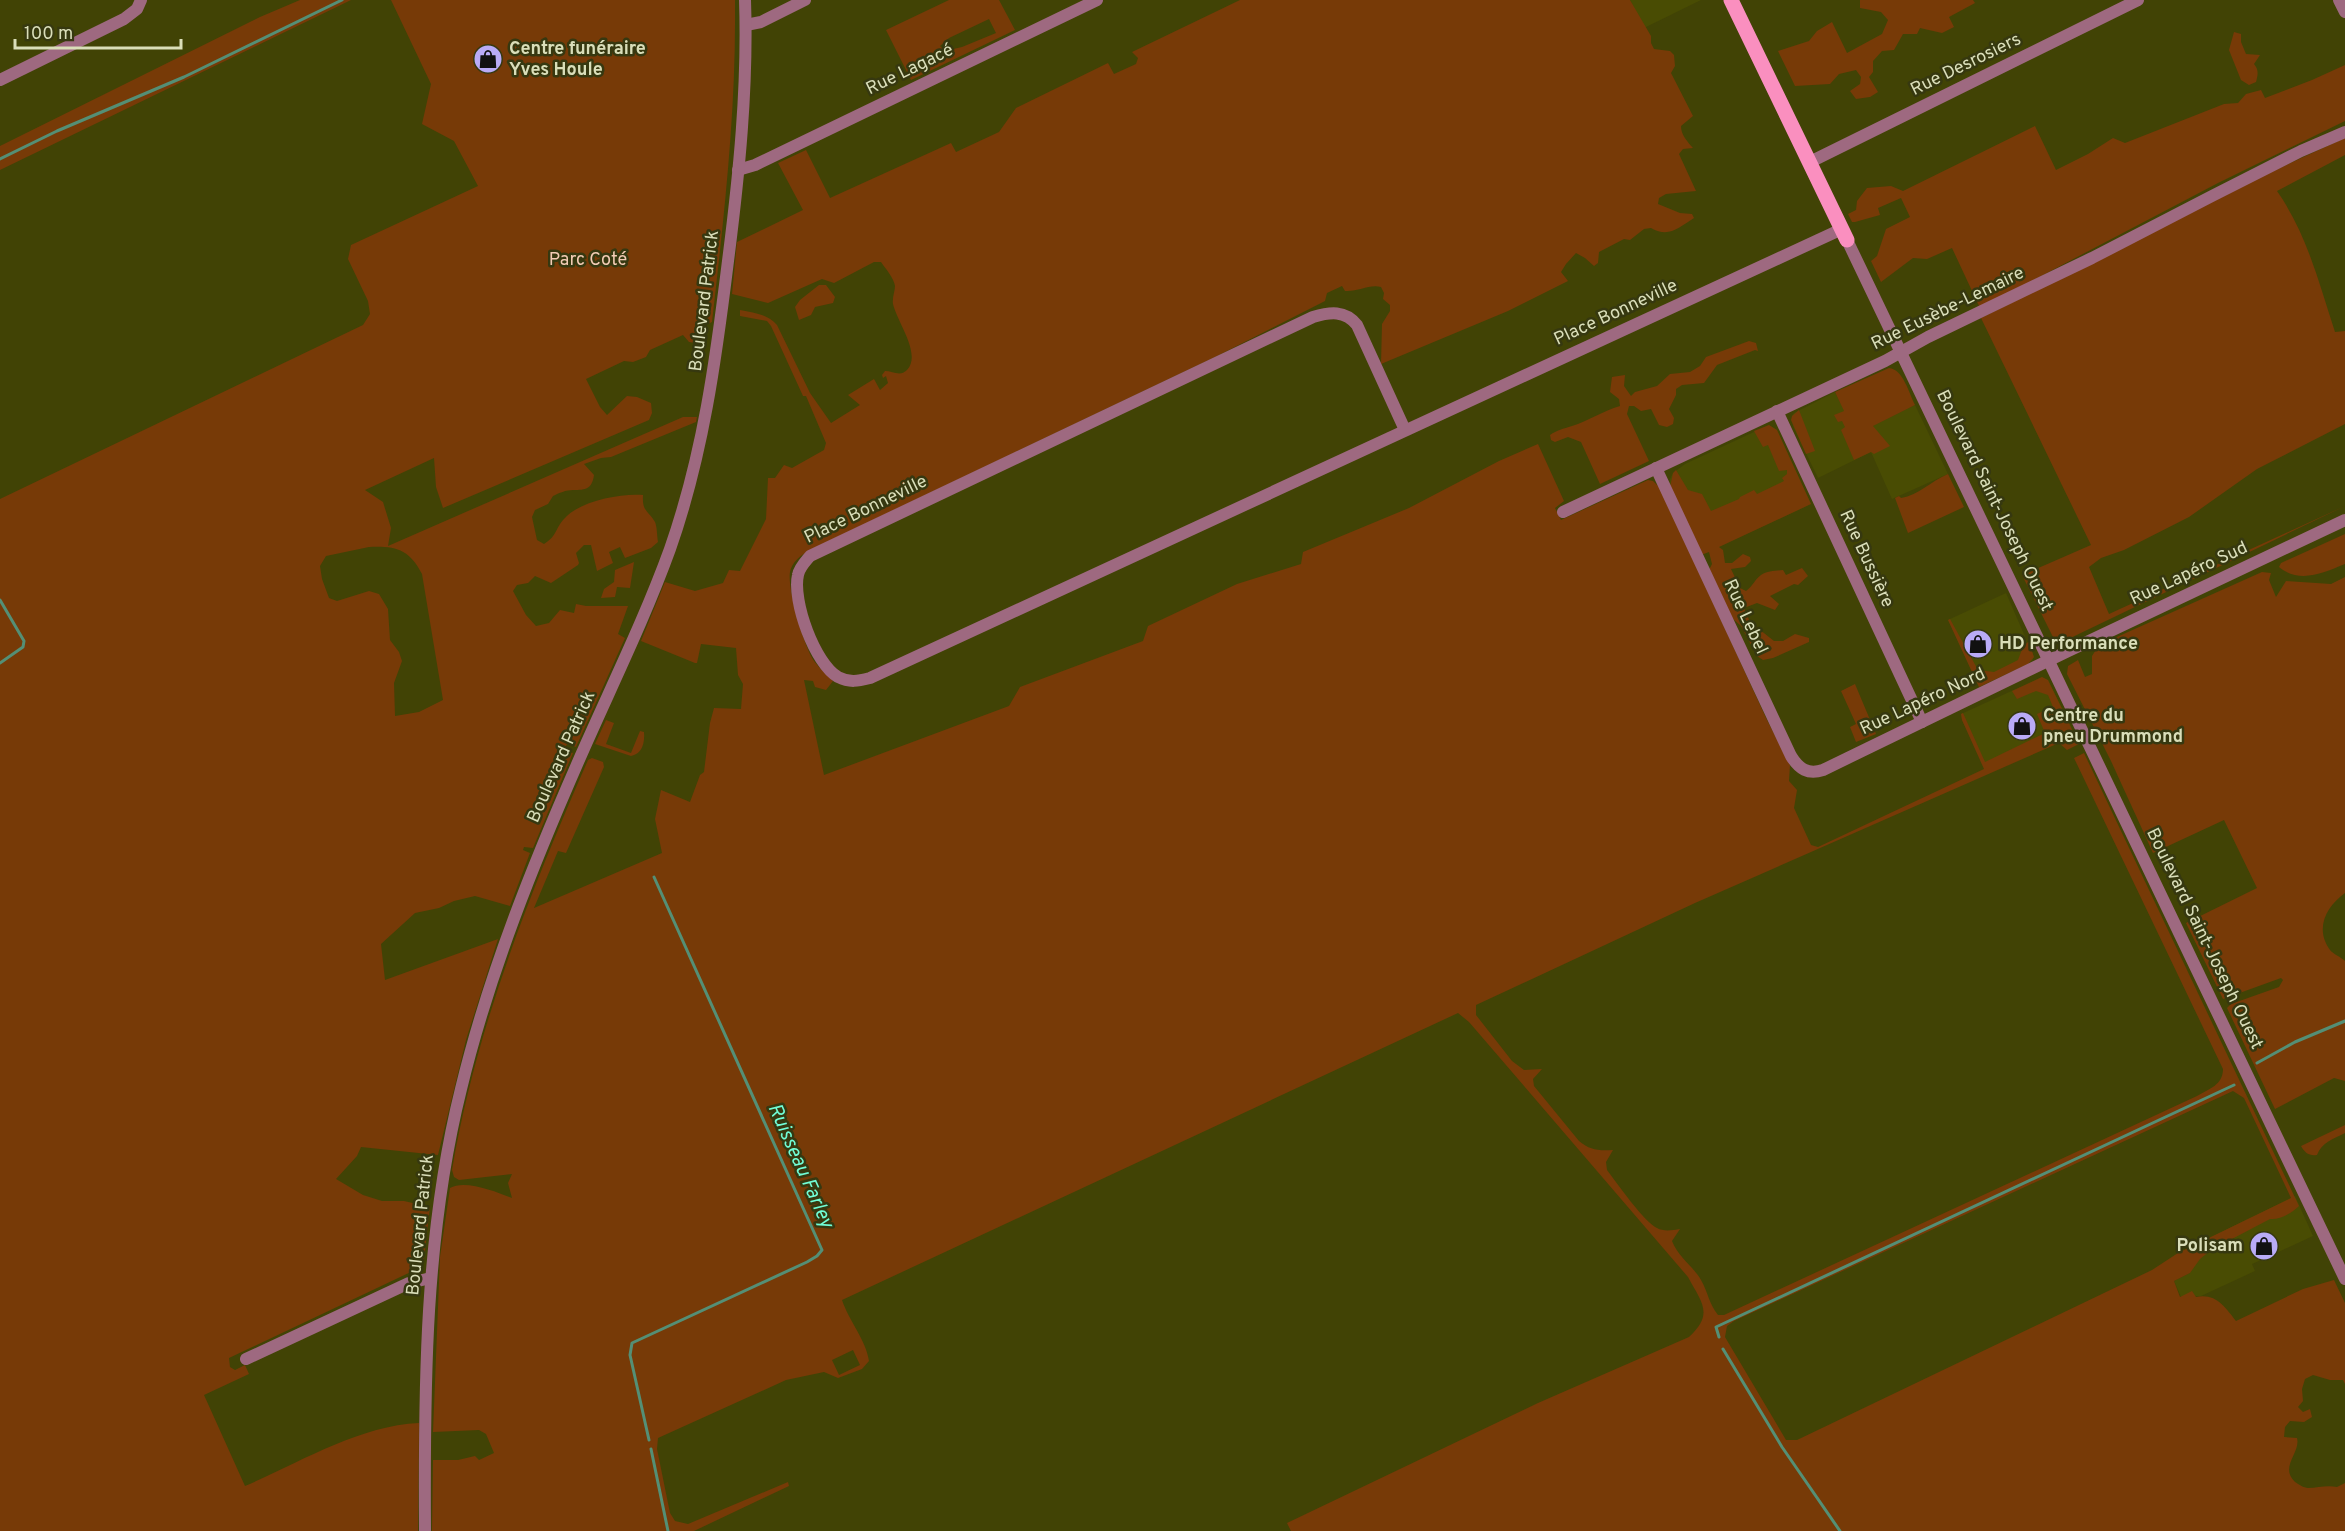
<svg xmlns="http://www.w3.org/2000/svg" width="2345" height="1531" font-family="Overpass,sans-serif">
	<rect width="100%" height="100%" fill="#414305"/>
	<!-- built -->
	<g fill="#494c03">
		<polygon points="1630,0 1701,0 1644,28"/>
		<polygon points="1835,392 1856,434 1915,405 1948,474 1892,499 1871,452 1818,478 1793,426 1792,416 1794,413"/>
		<polygon points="1769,425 1777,430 1811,504 1701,555 1669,484 1670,479 1673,473 1685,464"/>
		<polygon points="2006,593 2034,657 2032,661 1979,687 1948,620"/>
		<polygon points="2042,677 2048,680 2072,728 1985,769 1962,720 1961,714"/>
		<polygon points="2295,1196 2313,1236 2252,1264 2255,1271 2201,1296 2181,1297 2174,1281 2190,1273 2185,1257 2178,1253"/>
	</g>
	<!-- green -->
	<g fill="#773a07" fill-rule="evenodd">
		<polygon points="300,0 351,0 0,170 0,146 260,17"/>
		<path d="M391,0H735V7C736,113 724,217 712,322L700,328L701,337L695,343L689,342L683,335L650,350L646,357L633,362L624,361L586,379L600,407L607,415L627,396L637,397L651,403L652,413L649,420L443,508L436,487L434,458L365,490L383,502L391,528L388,546L683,417H697L696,422L611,457L601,458L584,464L594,475C592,489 586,490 573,490C566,490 559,493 553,496L548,504L535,510L532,517L537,540L544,544C557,536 555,529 564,519C579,501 621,493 643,495C642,512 648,510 655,522C657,526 657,536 658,542L651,548L625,558L620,547L609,552L613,563L597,571L591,545H584L576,553L579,563L578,565L551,583L535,576L528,583L517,585L513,591L526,615L536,626L549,623L560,610L574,613L576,604L586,606H628L618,634L625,638L576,747L567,744L564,750L573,753L533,848L524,847L523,850L530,853L510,906L475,896L454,901L439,908L415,913L381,944L385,980L498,939L466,1040L438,1155L361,1147L357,1156L336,1179L363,1195L382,1201H404L430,1207L424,1259L415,1270L229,1358L230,1367L235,1370L245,1365L249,1374L204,1395L245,1486C301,1462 358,1426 419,1423L418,1531H0V499L363,325L370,314L368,301L348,259L351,245L478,186L454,141L422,124L431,84ZM369,547C396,546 409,549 422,574L443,700L419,712L395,716L394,683L402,661L399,652L390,640L388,609L379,594L369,591L337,601L329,598L322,579L320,566L326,556Z"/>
		<path d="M949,0H999L1015,30L911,80L886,30ZM989,19L996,33L962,47L945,51L940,46L949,38Z"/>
		<path d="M1240,0H1630L1651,36V43L1654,49L1670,51L1674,55L1675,66L1671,73L1693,116L1681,126C1681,135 1687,141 1693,148L1683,149L1679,154L1696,191L1666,194L1659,198L1658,204L1680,213L1692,214L1694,218C1678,228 1669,238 1651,228L1644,229L1630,240L1624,239L1599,252L1598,263L1594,266L1585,258L1576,253L1566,264L1561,272L1568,281L1508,311L1381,364L1382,324L1390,311V305L1383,299L1384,293L1381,287C1369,284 1358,292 1345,291L1342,286L1327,293L1325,301L1215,357L808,551C800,556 792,562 790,572C787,588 804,647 814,661C820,669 827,675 833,681L826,690L815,687L813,681L804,680L824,775L1009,706L1020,687L1143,641L1148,626L1237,584L1301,564L1303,552L1409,508L1499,461L1538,444L1564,501L1555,508L1561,520L1648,480L1653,481L1661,489L1766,718L1790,765L1789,781L1797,790L1794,808L1811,845L1818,847L1984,769L1962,720L1961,714L1963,713L1985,762L2045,733L2037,714L2053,707L2048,695L2036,691L2017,699L2012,691L2042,677L2048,680L2079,744L2067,750L2059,743L1695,903L1476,1005V1015L1512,1061L1524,1070L1542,1069L1533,1079L1534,1086L1579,1141C1590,1150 1598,1151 1613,1150L1606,1162L1607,1170C1617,1183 1644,1222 1657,1228C1664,1232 1673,1230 1680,1229L1672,1241C1678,1257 1693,1266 1701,1280C1708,1292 1709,1304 1718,1315H1724L2197,1096C2209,1089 2223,1085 2223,1069L2074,758L2084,753L2299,1206C2292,1213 2280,1220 2270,1219L2211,1250L2200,1259L2190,1273L2174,1281L2180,1297L2192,1291L2196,1297C2216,1293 2225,1307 2236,1321L2303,1289L2334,1280L2345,1303V1384L2343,1380H2330L2313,1375L2305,1379L2302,1389L2303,1401L2298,1407L2303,1412L2310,1409L2312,1417L2304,1422L2290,1421L2285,1427L2284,1437L2297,1438C2301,1453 2279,1467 2295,1482C2298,1484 2304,1488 2308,1488C2318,1488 2326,1485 2337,1487L2345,1483V1531H1291L1287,1523L1538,1403L1689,1337C1714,1314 1702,1303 1688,1277L1469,1022L1458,1013L842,1300C849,1321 866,1340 869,1361L862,1369L838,1378L824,1372L786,1380L658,1438L657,1449L670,1513L675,1521L688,1524L788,1482L789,1486L694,1531H432L433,1460H458L475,1456L479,1460L494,1453L486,1434L479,1430L433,1432L440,1257L450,1188C465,1179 497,1192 512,1198L508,1183L512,1174L459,1180L454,1177L452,1170C476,1028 530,892 588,760L592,758L603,762L604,767L566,853L558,851L534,908L662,853L655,819L661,790L690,802L700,775L704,772L710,723L714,708L741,709L743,684L738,675L736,648L701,644L697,663H695L641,641L665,582L695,591L723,583L729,570L740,571L766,519L768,478H775L784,465L792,468L824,450L826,443L806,396H803L771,326L767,321L740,316V310C755,313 767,314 777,325L810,393L831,423L860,405L848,395L874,379L880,390L888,383L886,376L883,378L882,375L885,371C893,371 900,377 907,370C922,354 897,322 893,304C892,298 895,291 895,286C894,278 885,268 881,262H874L834,283L822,279L768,303L732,294L737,242L803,210L778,163L806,150L830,198L951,143L956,152L999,132L1016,108L1108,63L1114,74L1136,64L1138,58L1132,52ZM2233,1091L2244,1098L2291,1198L2178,1253L2152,1270L1797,1440H1786L1725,1337L1727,1326L1734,1321ZM853,1350L860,1365L839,1375L832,1360Z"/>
		<polygon points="1860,0 1973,0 1975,3 1949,17 1954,27 1942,33 1920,28 1917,34 1903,34 1894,50 1882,51 1873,61 1873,72 1869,77 1878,92 1870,97 1856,99 1850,91 1860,84 1861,77 1856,70 1839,74 1830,84 1795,86 1778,51 1809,41 1817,31 1832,22 1847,53 1882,34 1888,20 1881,12 1860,8"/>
		<path d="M2234,32L2241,34V42L2246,54L2260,55L2254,64C2259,70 2258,75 2256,82L2249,85L2241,80L2229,50Z"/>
		<polygon points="2345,65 2345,121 2218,183 1980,308 1952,248 1927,259 1913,258 1881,282 1871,261 1877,256 1886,229 1910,217 1901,198 1878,208 1880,215 1855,222 1852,222 1848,214 1856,210 1857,201 1867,188 1891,186 1903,191 2035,126 2056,170 2088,154 2113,138 2125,143 2224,104 2238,103 2246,94 2261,90 2265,98 2312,80"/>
		<path d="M2345,138V155L2277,191C2307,234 2319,283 2335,332L2345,331V424L2257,469L2189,517L2124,550L2101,558L2089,567L2109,614L2345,506L2060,643L2055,641L2022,575L2091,545L1981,318L2260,177Z"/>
		<polygon points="819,285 826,285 835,297 833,303 815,307 811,315 799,320 795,307 800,300"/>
		<path d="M1749,341L1756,343L1758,351L1755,350L1717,365L1704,383L1682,385L1676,389V395L1669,409L1674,418L1673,424L1667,427L1659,425L1651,409L1641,411L1634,406H1629L1627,414L1649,461L1600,484L1581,442L1568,437L1555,442L1551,440L1550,435C1557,430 1563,429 1572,426C1588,421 1603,411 1620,406L1619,399L1610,392L1612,377L1625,375L1624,386L1631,396L1635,392L1657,386L1670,374L1690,372L1700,366L1706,357Z"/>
		<path d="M1889,368C1903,369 1909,393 1915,405L1873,426L1890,446L1874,454L1871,452L1854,460L1841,430L1845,427L1842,421L1838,422L1834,415L1844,411L1835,392Z"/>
		<polygon points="1799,410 1815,451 1806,454 1791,420 1792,416"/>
		<path d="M1769,425L1777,430L1811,504L1719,547L1723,550L1725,563H1732L1743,554L1750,557L1751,561L1745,567L1731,569L1740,588L1746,591C1753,586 1755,579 1761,575C1767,571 1776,571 1783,570L1786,575L1802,568L1808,576L1798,585L1794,584L1770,596L1779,604L1775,610L1757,603L1744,608L1750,622L1774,641H1783L1795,634L1809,638V642L1773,658L1763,660L1757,656L1741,626L1732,618L1709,570L1712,564L1709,552L1701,555L1670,487L1673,473L1676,470L1688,490L1702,494L1711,511L1739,499L1740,497L1754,490L1757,494L1784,481L1782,478L1787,474V470L1779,471L1768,445L1763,447L1754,431Z"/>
		<path d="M1948,474L1964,507L1908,533L1895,498L1899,496L1901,498C1919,495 1931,481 1948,474Z"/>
		<path d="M2345,534V564C2323,573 2300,584 2279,567L2281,563Z"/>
		<polygon points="634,562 630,588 617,587 615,597 601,598 604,589 614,582 615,570"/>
		<path d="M2262,572L2271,573L2269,580L2276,597L2286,581L2331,584L2345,577V893C2327,906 2314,928 2330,950C2333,954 2341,957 2345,961V1081L2334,1078L2275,1109L2227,1008L2231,1004L2279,987L2283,980L2281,978L2223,999L2186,923L2257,888L2224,820L2153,853L2111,761L2067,674L2068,666L2078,660L2085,677L2092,674V656L2099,645Z"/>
		<polygon points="1950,619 1978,670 1994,672 2018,660 2024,644 2029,642 2034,657 2028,664 1979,687 1948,620"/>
		<polygon points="1855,684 1876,734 1856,742 1850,727 1856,724 1841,691"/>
		<path d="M606,720L614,723L606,744L631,753L640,731L644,732C645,743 642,754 631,756L595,744Z"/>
		<path d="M2345,1125V1133C2333,1139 2322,1142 2317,1155C2309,1156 2305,1153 2301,1146Z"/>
	</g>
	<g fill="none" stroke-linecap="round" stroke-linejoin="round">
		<!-- stream -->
		<g stroke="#548f75" stroke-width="3">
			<polyline points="0,159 57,131 184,77 342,0"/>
			<polyline points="0,600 24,641 23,647 0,663"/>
			<polyline points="2257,1063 2295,1042 2345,1021"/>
			<polyline points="1719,1337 1716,1327 2234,1085"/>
			<polyline points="1723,1349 1782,1447 1840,1531"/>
			<polyline points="649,1440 630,1355 632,1343 807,1262 817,1256 822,1250 654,877"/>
			<polyline points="651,1449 668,1531"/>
		</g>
		<!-- minor -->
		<g stroke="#9e6980" stroke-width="12">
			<polyline points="2339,0 2345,12"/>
			<polyline points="746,25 761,22 805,0"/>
			<polyline points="0,80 124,19 137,9 141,0"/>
			<polyline points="1810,162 2138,0"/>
			<polyline points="738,170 755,165 1097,0"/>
			<polyline points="1847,240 2345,1279"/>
			<polyline points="1777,411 1922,722"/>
			<path d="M1405,430L1357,325C1345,310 1330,312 1313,317L810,556C805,562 799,568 798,575C792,601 815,664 838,677C850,683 858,681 870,678L1842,229"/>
			<path d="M1656,468L1791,756C1799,769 1808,775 1823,770L2066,652L2345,520"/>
			<polyline points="1563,512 1885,361 1928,337 2092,258 2212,196 2301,151 2345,132"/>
			<polyline points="246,1359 409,1283 431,1278"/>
			<path d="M425,1531C424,1384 425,1233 461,1089C489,973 534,862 582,753C612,685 645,618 670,549C703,455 716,359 728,261C739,175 748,87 745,0"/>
		</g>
		<!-- major -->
		<polyline stroke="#fa8fbf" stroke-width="15" points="1731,0 1847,240"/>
	</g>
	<!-- icons -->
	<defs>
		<g id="shop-disc" transform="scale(1.5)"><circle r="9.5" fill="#b9abf7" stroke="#363810"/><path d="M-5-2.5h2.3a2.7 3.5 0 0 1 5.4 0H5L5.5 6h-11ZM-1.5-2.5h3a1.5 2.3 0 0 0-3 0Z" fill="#111"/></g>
	</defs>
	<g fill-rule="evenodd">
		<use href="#shop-disc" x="488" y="59"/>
		<use href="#shop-disc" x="1978" y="644"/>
		<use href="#shop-disc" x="2022" y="726"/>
		<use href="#shop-disc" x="2264" y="1246"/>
	</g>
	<g text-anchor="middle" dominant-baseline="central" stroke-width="5" stroke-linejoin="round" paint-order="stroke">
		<!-- poi labels -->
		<g font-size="18" font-weight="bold" fill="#dadeb9" stroke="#363810" text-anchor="start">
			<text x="509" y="49">Centre funéraire<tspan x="509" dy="21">Yves Houle</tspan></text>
			<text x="1999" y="644">HD Performance</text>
			<text x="2043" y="716">Centre du<tspan x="2043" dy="21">pneu Drummond</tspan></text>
			<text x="2243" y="1246" text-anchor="end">Polisam</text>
		</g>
		<!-- street labels -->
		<g font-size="18" fill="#dadeb9" stroke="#363810">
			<text transform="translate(1966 65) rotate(-26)">Rue Desrosiers</text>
			<text transform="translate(910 70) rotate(-26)">Rue Lagacé</text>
			<text transform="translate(705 301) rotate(-83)">Boulevard Patrick</text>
			<text transform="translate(1948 309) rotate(-26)">Rue Eusèbe-Lemaire</text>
			<text transform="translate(1616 313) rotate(-25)">Place Bonneville</text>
			<text transform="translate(1994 501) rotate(64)">Boulevard Saint-Joseph Ouest</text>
			<text transform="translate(866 510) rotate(-26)">Place Bonneville</text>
			<text transform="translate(1866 559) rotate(65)">Rue Bussière</text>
			<text transform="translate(2189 574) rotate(-25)">Rue Lapéro Sud</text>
			<text transform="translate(1745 617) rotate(65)">Rue Lebel</text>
			<text transform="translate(1923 702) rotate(-25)">Rue Lapéro Nord</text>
			<text transform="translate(562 757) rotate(-66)">Boulevard Patrick</text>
			<text transform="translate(2204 939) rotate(64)">Boulevard Saint-Joseph Ouest</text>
			<text transform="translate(421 1225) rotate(-84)">Boulevard Patrick</text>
		</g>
		<!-- park labels -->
		<g font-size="18" fill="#f2cbb4" stroke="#363810">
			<text x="588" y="260">Parc Coté</text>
		</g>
		<!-- water labels -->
		<g font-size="20" font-style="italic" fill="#71fdd6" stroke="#363810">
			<text transform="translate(800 1166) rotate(66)">Ruisseau Farley</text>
		</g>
	</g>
	<!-- scale -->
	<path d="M15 39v9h166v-9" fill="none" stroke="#dadeb9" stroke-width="3"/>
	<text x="24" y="39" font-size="18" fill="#dadeb9" stroke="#363810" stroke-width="4.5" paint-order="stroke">100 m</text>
</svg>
